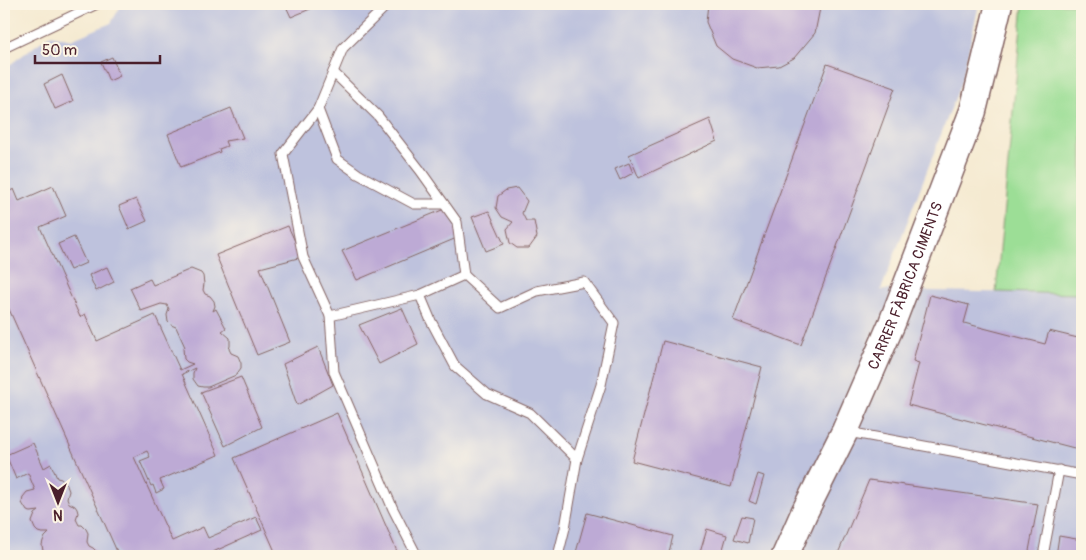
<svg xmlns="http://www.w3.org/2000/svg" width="1086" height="560" font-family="Pangolin,sans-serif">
	<rect width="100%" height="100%" fill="#fcf5e5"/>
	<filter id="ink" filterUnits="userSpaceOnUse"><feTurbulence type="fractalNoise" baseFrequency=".02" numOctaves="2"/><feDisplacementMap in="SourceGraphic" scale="10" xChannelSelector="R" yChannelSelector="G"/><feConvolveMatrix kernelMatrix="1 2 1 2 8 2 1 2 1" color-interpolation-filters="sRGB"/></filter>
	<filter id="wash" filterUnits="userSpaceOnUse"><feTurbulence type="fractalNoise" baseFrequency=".0096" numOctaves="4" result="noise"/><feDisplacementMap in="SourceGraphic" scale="20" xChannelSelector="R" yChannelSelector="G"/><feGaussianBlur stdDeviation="1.12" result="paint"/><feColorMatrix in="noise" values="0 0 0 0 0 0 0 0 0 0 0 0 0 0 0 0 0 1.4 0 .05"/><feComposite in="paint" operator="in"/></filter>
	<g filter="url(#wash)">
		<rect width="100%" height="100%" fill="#f5ead1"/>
		<!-- industrial -->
		<polygon fill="#bec2dd" points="122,4 979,4 962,80 881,290 1082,294 1082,556 4,556 4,69 50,35 71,40 111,23"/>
		<!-- green -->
		<polygon fill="#9cde96" stroke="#737e60" points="1023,4 1082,4 1082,294 996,292"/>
		<g id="blocks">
			<!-- building -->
			<g fill="#bdaad5">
				<polygon points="285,4 322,4 291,17"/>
				<polygon points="708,4 818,4 820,8 815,33 794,58 779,66 757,68 732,59 716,46 706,22"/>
				<polygon points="112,57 120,76 109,81 101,62"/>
				<polygon points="827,64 895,88 801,345 733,320"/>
				<polygon points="62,75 73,101 55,109 44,84"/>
				<polygon points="231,108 243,138 225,141 227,146 219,149 220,152 181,167 168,134"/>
				<polygon points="710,119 717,141 639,178 629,155"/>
				<polygon points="629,163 633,173 620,180 615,169"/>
				<polygon points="53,186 66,216 40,227 80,317 85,314 97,341 155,315 180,370 193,364 187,362 184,359 183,348 185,347 176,327 171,325 168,322 167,315 169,309 167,305 161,304 141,311 130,288 150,279 153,285 191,269 201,273 203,276 204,284 203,290 205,294 210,296 214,301 215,306 213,311 216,309 226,328 222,331 230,338 230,346 229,349 231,353 238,356 241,363 241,368 236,375 208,387 203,387 198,386 193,379 193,373 195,368 182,374 218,455 160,480 164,489 156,493 153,485 151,486 140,461 150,457 147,451 134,457 172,541 203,527 208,538 256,517 262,530 204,556 119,556 4,298 4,208 8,206 4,194 14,189 19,201"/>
				<polygon points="517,188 527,201 522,213 526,221 534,221 537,237 529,248 517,248 510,243 507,229 513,222 502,217 496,208 498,196 506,190"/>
				<polygon points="136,199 147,221 129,229 119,206"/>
				<polygon points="447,208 459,237 357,280 342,251"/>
				<polygon points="489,211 504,244 486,251 472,217"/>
				<polygon points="288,226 302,257 260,268 290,342 257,355 216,255"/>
				<polygon points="74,237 86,263 70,270 58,244"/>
				<polygon points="107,267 114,282 96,291 89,275"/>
				<polygon points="930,295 969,305 964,323 1045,344 1049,331 1082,339 1082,450 908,405 919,363 913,361"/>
				<polygon points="402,308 418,344 379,364 359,325"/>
				<polygon points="663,341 762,367 731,487 632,461"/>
				<polygon points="318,347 333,385 297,405 283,364"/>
				<polygon points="241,377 262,427 225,446 201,392"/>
				<polygon points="337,413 399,556 277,556 234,458"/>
				<polygon points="33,443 44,468 51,464 57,478 61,479 66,483 69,491 67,498 69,503 75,506 77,509 78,513 76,519 79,525 82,525 86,529 88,533 87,542 89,546 93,548 97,552 98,556 49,556 43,551 42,545 43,541 45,537 49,533 42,533 38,532 35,529 32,522 35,514 39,511 31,512 27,511 22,503 23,497 27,492 35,490 28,473 16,479 6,455"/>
				<polygon points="758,474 764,476 756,504 749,501"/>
				<polygon points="869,480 1038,504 1028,556 837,556"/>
				<polygon points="587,513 673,536 668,556 575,556"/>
				<polygon points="742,516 753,518 748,543 734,539"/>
				<polygon points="707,529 727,535 721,556 699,556"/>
				<polygon points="1059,536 1082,540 1082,556 1056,556"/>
			</g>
		</g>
	</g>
	<g filter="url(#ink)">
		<use href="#blocks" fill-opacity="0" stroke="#866665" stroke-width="1"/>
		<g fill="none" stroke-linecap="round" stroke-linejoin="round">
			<!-- lane casing -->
			<g stroke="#866665" stroke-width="11">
				<g id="lane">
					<polyline points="388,4 343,48 318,109 283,154 303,257 330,316 334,372 393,509 417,556"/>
					<polyline points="4,48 97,4"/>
					<polyline points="333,72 378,116 420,170 457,222 464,275"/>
					<polyline points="318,109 337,159 358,174 414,204 444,204"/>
					<polyline points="420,295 464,275 500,308 537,291 584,282 614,323 601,385 577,459"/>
					<polyline points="330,316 420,295 431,321 455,366 487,394 530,413 577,459 565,528 558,556"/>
					<polyline points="848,432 1082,475"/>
					<polyline points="1043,556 1059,470"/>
				</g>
			</g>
			<!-- secondary casing -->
			<g stroke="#866665" stroke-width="29">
				<g id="secondary">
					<path id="s1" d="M785,556L804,513L845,431L892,323L973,111L999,4"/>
				</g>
			</g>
			<!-- lane -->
			<use href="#lane" stroke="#fff" stroke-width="9"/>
			<!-- secondary -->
			<use href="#secondary" stroke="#fff" stroke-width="26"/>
		</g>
	</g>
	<g text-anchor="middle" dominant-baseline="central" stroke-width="5" stroke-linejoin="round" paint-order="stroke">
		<!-- street labels -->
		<g font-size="15" fill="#4a1f2b" stroke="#fcf5e5">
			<text stroke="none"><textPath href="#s1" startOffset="296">CARRER FÀBRICA CIMENTS</textPath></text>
		</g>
	</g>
	<!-- margin -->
	<rect width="1086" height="560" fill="none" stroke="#fcf5e5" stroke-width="20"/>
	<!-- north arrow -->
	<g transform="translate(58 502) rotate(180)" stroke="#fcf5e5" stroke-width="4" paint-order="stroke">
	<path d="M0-4L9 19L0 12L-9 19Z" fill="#4a1f2b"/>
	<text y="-8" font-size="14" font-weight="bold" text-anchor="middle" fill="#4a1f2b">N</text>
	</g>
	<!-- scale -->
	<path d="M35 55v8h125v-8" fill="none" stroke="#4a1f2b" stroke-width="2.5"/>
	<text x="42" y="55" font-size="15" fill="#4a1f2b" stroke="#fcf5e5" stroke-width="4" paint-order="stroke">50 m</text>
</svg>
